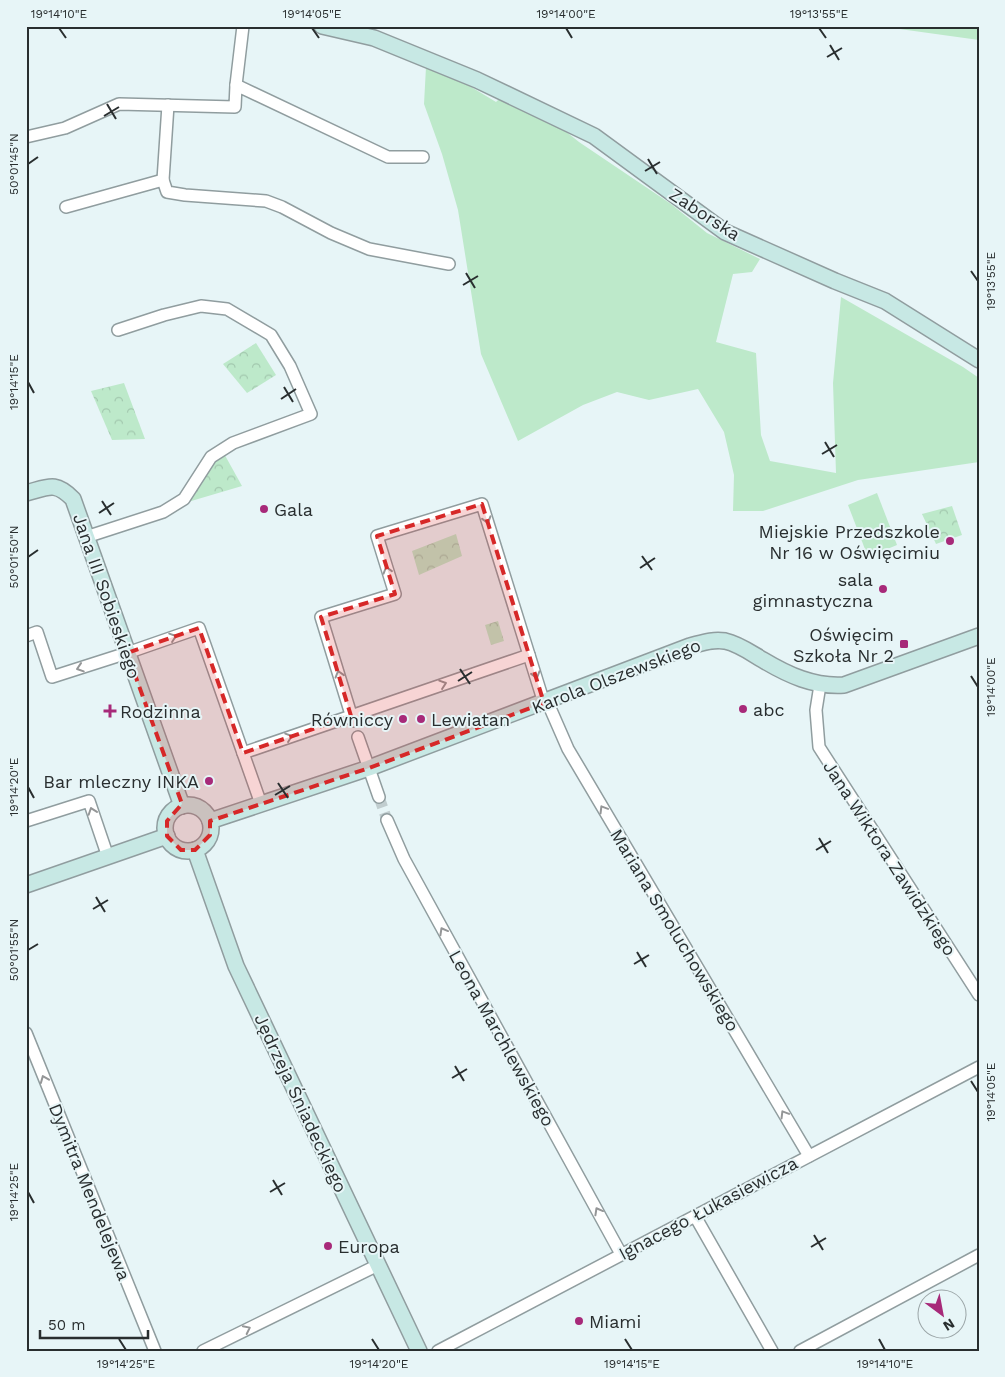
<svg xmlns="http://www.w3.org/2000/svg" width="1005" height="1377" font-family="'Work Sans',sans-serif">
	<defs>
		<pattern id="park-crowns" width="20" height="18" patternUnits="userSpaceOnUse" patternTransform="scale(1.25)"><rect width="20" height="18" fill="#bde9ca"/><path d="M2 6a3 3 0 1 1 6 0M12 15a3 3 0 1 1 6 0" fill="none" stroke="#a2c8ae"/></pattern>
	</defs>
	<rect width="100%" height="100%" fill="#e7f5f7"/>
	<!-- grass -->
	<g fill="#bde9ca">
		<polygon points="878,26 979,26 979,40"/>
		<polygon points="426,67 458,79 496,102 501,97 559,126 579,142 671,204 707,233 760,259 752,272 733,274 716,342 756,353 761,435 770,461 836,473 833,383 841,297 963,367 979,378 979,462 858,480 763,511 733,511 734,475 724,432 698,389 649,400 617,392 583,405 518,441 481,354 458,210 442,154 424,104"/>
		<polygon points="877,493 897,545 868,557 848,505"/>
	</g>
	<!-- park -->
	<g fill="url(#park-crowns)">
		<polygon points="256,343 276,375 247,393 223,364"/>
		<polygon points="124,383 145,439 112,440 91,391"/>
		<polygon points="222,450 242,486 171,507"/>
		<polygon points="952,506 962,535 936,544 922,514"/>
		<polygon points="456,534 462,556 419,575 412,551"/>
		<polygon points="498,621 504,641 491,645 485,625"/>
	</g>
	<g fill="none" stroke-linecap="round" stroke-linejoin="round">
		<!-- street-tunnel -->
		<polyline stroke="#c1cdcf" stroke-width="11" stroke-dasharray="11 5.5" stroke-linecap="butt" points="379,797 387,820"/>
		<!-- street casing -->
		<g stroke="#909d9f" stroke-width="14">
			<g id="street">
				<polyline points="236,85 243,26"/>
				<polyline points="26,137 65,128 119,104 235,107 236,85 388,157 423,157"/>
				<polyline points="163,180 168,105"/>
				<polyline points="66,207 163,180 167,192 185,195 266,201 282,207 331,233 369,249 449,264"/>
				<polyline points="86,537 163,512 184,499 211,457 233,443 311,414 290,366 271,335 227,309 201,306 164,315 118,330"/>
				<polyline points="26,636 37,632 52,677 127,653 199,628 261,804"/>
				<polyline points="820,685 816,710 819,747 979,995"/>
				<polyline points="547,701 568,749 809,1156"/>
				<polyline points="353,721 321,617 395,594 377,536 482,504 544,703"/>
				<polyline points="358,737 379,797"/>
				<polyline points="243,753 529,655"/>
				<polyline points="387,820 404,859 621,1254"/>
				<polyline points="26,821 89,801 108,857"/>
				<polyline points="26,1033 155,1351"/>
				<polyline points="695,1216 772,1351"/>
				<polyline points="203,1351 378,1265"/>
				<polyline points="438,1351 979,1067"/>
				<polyline points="800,1351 979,1255"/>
			</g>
		</g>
		<!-- secondary casing -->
		<g stroke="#909d9f" stroke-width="18">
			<g id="secondary">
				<polyline points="322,26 374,38 477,80 594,136 725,232 835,281 885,301 979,360"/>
				<path d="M26,493C49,487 55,481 73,499L182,806"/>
				<circle cx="188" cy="828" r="23"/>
				<path d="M210,821L369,768L690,646C702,643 712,639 725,641C739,644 751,653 763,660C788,675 814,687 844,685L979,636"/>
				<polyline points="195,850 236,966 419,1351"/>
				<polyline points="26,885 167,836"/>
			</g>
		</g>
		<!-- street -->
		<use href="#street" stroke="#fff" stroke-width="11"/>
		<!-- secondary -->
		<use href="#secondary" stroke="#c7e8e4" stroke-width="15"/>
	</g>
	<!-- one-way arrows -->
	<defs><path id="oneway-chevron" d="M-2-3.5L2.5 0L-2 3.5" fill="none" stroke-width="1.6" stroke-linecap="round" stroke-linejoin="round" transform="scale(1.25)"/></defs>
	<g stroke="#949697">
		<use href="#oneway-chevron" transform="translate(487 520) rotate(73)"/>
		<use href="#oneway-chevron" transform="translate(387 570) rotate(-107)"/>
		<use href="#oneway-chevron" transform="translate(173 637) rotate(-19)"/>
		<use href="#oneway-chevron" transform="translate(80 668) rotate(162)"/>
		<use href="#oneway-chevron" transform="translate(339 674) rotate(-107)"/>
		<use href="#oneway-chevron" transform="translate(536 675) rotate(73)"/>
		<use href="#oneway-chevron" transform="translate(443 684) rotate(-19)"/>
		<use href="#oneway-chevron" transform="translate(289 737) rotate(-19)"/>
		<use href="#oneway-chevron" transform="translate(603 809) rotate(-121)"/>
		<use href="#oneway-chevron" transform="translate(92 811) rotate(-109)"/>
		<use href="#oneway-chevron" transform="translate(443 931) rotate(-119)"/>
		<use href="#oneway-chevron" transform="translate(44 1079) rotate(-112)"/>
		<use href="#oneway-chevron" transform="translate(784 1114) rotate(-121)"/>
		<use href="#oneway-chevron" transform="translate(598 1211) rotate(-119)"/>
		<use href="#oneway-chevron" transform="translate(247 1329) rotate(-26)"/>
	</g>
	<!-- marked area -->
	<path fill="#d62828" fill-opacity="0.2" stroke="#d62828" stroke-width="4" stroke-dasharray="10 6" stroke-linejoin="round" d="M482,504L544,703L369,768L210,821V835L195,850H181L167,836V821L182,804L127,653L199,628L243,753L351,716L321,617L395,594L377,536Z"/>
	<!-- ticks -->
	<path fill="none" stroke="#292e2f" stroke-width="2" d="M59,28L66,38M312,28L319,38M566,28L572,38M819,28L826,38M830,45L839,60M827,57L842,48M107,104L116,119M104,116L119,107M648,159L657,174M28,164L38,157M645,171L660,162M971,271L978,281M466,273L475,288M463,285L478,276M28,382L34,393M284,387L293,402M281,399L296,389M825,442L834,457M822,454L837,445M102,501L111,515M99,513L114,503M642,556L652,570M28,557L38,550M640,568L655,558M460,669L470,684M971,676L978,687M458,681L472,672M278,783L288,798M28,787L34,798M275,795L290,786M819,838L828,853M816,850L831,841M96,897L105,912M93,909L108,900M28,950L38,944M637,952L646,967M634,964L649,955M455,1066L464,1081M452,1078L467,1069M971,1081L978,1092M273,1180L282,1195M28,1192L34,1203M270,1192L285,1183M814,1235L823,1250M811,1247L826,1238M119,1339L126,1350M372,1339L379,1350M625,1339L632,1350M879,1339L885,1350"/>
	<!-- markers -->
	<g fill="#a72979" stroke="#e7f5f7" stroke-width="2">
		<circle cx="264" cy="509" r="5"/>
		<circle cx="950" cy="541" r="5"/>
		<circle cx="883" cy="589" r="5"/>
		<rect x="899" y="639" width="10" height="10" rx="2.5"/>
		<circle cx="743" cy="709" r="5"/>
		<path d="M107.5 703.5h5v5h5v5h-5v5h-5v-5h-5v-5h5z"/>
		<circle cx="403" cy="719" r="5"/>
		<circle cx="421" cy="719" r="5"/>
		<circle cx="209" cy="781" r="5"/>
		<circle cx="328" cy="1246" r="5"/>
		<circle cx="579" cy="1321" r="5"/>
	</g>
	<g text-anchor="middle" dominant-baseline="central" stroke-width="4" stroke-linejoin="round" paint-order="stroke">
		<!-- street labels -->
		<g font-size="18" fill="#292e2f" stroke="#e7f5f7">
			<text transform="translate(705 214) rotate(33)">Zaborska</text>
			<text transform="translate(107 596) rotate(71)">Jana III Sobieskiego</text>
			<text transform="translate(616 676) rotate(-21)">Karola Olszewskiego</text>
			<text transform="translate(890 858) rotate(57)">Jana Wiktora Zawidzkiego</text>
			<text transform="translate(675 930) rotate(59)">Mariana Smoluchowskiego</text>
			<text transform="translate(502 1038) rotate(61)">Leona Marchlewskiego</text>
			<text transform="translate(301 1103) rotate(65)">Jędrzeja Śniadeckiego</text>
			<text transform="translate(90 1192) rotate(68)">Dymitra Mendelejewa</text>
			<text transform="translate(708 1208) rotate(-28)">Ignacego Łukasiewicza</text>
		</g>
		<!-- poi labels -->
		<g font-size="18" fill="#292e2f" stroke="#e7f5f7" text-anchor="start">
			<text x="274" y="509">Gala</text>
			<text x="940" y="531" text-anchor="end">Miejskie Przedszkole<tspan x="940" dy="21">Nr 16 w Oświęcimiu</tspan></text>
			<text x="873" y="579" text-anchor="end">sala<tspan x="873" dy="21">gimnastyczna</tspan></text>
			<text x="894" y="634" text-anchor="end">Oświęcim<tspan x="894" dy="21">Szkoła Nr 2</tspan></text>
			<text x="753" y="709">abc</text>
			<text x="120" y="711">Rodzinna</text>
			<text x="393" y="719" text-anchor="end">Równiccy</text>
			<text x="431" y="719">Lewiatan</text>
			<text x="199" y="781" text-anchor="end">Bar mleczny INKA</text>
			<text x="338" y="1246">Europa</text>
			<text x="589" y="1321">Miami</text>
		</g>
	</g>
	<!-- border -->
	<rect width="1005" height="1377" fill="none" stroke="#e7f5f7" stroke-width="55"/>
	<!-- north arrow -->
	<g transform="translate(942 1314) rotate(148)"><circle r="24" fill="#e7f5f7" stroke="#9ba5a7"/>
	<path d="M0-4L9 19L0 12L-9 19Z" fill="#a72979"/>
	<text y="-8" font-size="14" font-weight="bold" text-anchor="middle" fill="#292e2f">N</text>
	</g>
	<!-- scale -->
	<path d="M40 1330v8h108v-8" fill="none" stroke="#292e2f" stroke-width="2.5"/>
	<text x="48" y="1330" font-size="15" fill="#292e2f" stroke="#e7f5f7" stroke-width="4" paint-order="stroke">50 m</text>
	<rect x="28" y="28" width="950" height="1322" fill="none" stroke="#292e2f" stroke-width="2"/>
	<g font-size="12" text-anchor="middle" fill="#292e2f">
		<text x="59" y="18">19°14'10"E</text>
		<text x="312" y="18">19°14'05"E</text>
		<text x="566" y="18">19°14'00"E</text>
		<text x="819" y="18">19°13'55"E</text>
		<text transform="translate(14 164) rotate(-90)" y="4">50°01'45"N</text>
		<text transform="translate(991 281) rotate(-90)" y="4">19°13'55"E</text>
		<text transform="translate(14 382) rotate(-90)" y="4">19°14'15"E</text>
		<text transform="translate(14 557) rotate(-90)" y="4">50°01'50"N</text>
		<text transform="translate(991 687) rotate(-90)" y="4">19°14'00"E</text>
		<text transform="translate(14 787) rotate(-90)" y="4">19°14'20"E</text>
		<text transform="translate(14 950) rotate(-90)" y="4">50°01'55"N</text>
		<text transform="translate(991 1092) rotate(-90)" y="4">19°14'05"E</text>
		<text transform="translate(14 1192) rotate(-90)" y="4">19°14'25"E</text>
		<text x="126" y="1368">19°14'25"E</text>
		<text x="379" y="1368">19°14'20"E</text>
		<text x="632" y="1368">19°14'15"E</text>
		<text x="885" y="1368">19°14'10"E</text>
	</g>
</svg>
